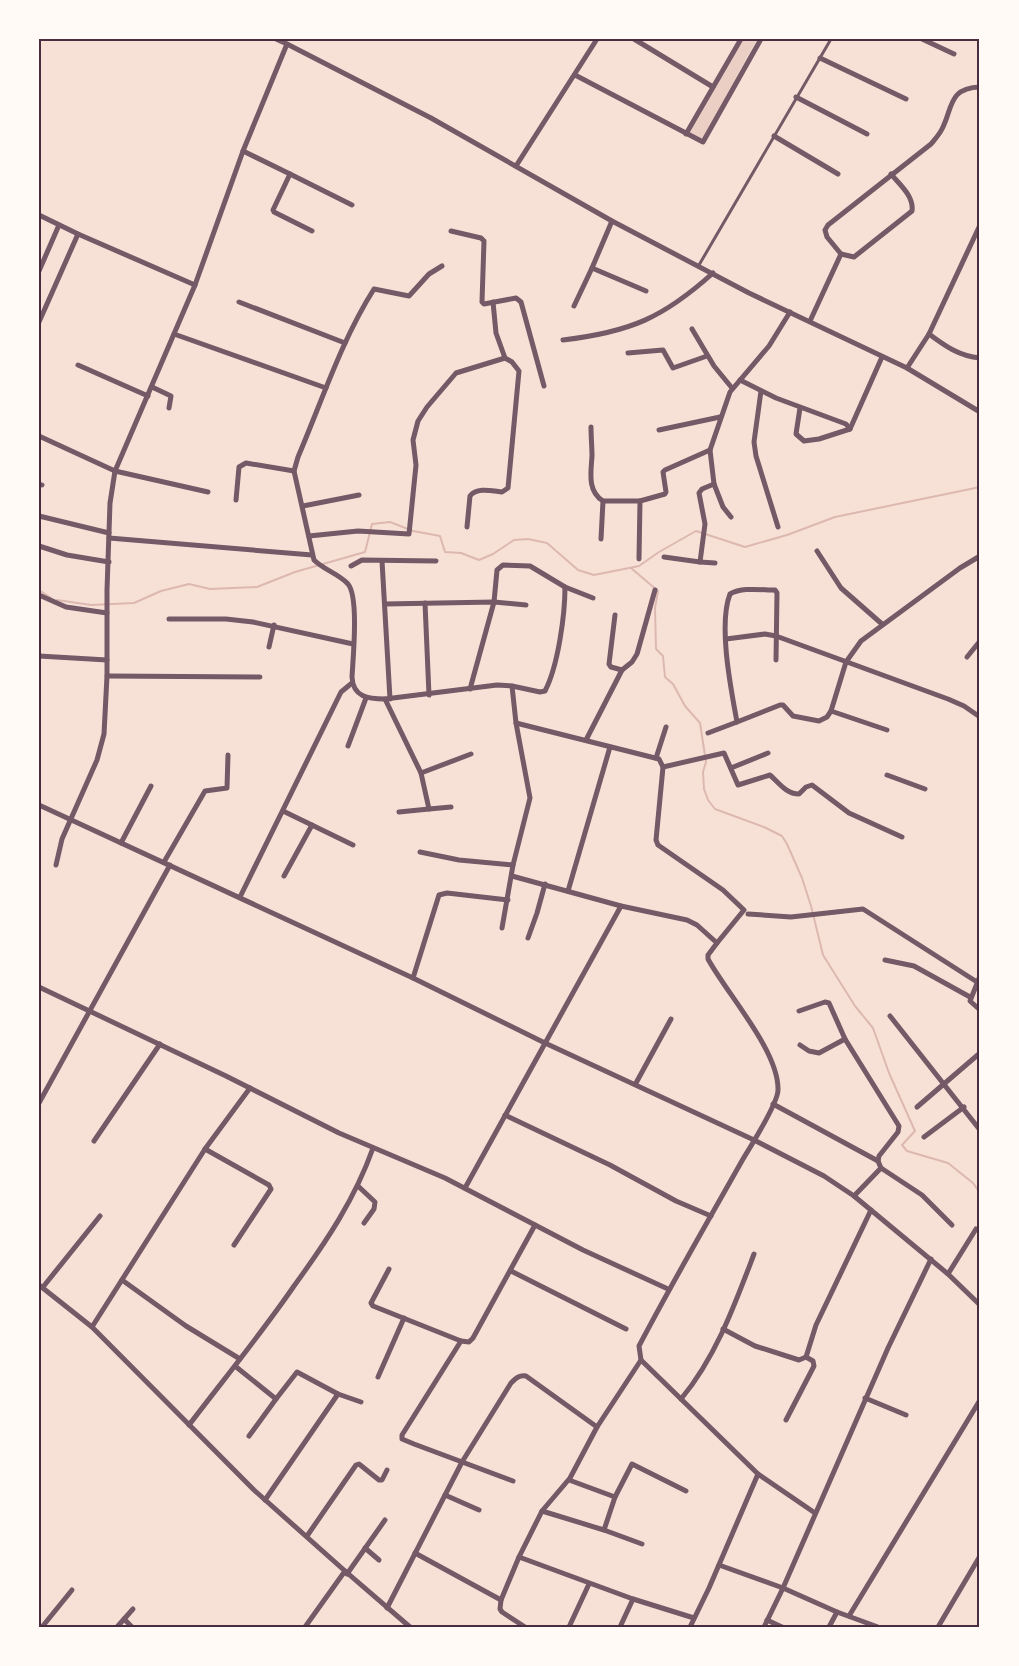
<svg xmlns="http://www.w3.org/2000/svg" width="1019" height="1666" font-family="'Open Sans',sans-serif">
	<rect width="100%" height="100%" fill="#f7e1d7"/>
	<!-- green -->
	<polygon fill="#ebcfc5" points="744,39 757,39 702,139 690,133"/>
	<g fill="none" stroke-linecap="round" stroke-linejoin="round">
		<!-- stream -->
		<g stroke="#dcb8b0" stroke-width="2">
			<polyline points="631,568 658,591 655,608 656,649 663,656 665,677 673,684 685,706 700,723 706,762 703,772 704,789 708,800 715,809 764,827 782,836 787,844 802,878 811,906 823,955 855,1006 873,1028 889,1073 915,1131 902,1145 907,1151 948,1163 973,1183 980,1193"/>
			<polyline points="39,590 51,598"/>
			<polyline points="57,600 91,605 134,603 161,591 189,584 210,589 257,587 295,572 365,552 372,524 390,522 413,531 440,536 445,552 461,553 479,560 493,554 514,540 528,539 547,543 578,570 594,575 639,566 659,552 696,531 745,547 787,535 835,517 980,487"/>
		</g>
		<!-- service -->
		<polyline stroke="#755966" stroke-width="3" points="699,265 831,39"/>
		<!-- minor -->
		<g stroke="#755966" stroke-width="5">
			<polyline points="276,39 287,44"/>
			<polyline points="634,39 713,87"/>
			<polyline points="922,39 954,54"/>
			<polyline points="820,58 906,99"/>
			<polyline points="575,75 703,142 761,39"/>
			<polyline points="796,97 867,134"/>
			<polyline points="686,134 741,39"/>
			<polyline points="774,136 838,174"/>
			<polyline points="243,151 290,174 273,210 274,212 312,231"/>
			<polyline points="516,166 597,39"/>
			<polyline points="290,174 352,205"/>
			<polyline points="39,215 78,234 195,285"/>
			<polyline points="612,221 592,268 646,291"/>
			<polyline points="451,231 481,238 484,241 482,302 484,304 516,298 521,302 544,386"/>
			<path d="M841,254L854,257L912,211C914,196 900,185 891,174"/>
			<path d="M442,266L429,274L409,296L374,289C341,341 322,401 298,457L294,471L314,560C324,570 339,574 348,584C359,597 353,658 352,677C353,697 368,699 385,699L497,685L512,686L516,723L530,798L513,865L502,928"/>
			<polyline points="39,271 59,225"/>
			<polyline points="239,302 345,343"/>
			<polyline points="574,306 592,268"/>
			<path d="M810,321L841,254L827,237L825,230L828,225L931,144C935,139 939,135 942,129C953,108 948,88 980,87"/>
			<polyline points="39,322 78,234"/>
			<polyline points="692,329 714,366 732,388"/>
			<polyline points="174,334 326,388"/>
			<path d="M929,334C945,346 959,356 980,358"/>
			<path d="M563,340C630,332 663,318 713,273"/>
			<polyline points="628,353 663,350 673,368 707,356"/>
			<polyline points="78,365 148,396"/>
			<polyline points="907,368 929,334 980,225"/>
			<polyline points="740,380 776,398 846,424 850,429"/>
			<polyline points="152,387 171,396 169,408"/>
			<polyline points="761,391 754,442 756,456 778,527"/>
			<polyline points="800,408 796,434 804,441 819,439 850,429 882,357"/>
			<path d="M591,427C591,437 592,447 592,456C591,472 587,491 603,501H640L639,559"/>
			<polyline points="659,430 720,417"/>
			<polyline points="39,436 115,471 208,492"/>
			<polyline points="39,484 42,485"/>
			<polyline points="714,484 723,507 731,517"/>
			<polyline points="236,500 239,467 246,463 294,471"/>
			<polyline points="640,501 665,494 666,492 663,472 665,470 710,450"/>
			<polyline points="303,506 359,495"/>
			<polyline points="39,516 109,533"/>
			<path d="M467,527L470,496C477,487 492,491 502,492L508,488L519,371L512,362L505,358L496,333L493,302"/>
			<polyline points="309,536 358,531 409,534 416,465 413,440 418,421 427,407 456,373 505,358"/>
			<polyline points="109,538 312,555"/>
			<polyline points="601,539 603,501"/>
			<polyline points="39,546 67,555 109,562"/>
			<polyline points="817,551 841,588 882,624"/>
			<polyline points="664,557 700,562 705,524 699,493 702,489 714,484 710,450 730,392 769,346 790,312"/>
			<polyline points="382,561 390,699"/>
			<polyline points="700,562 715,563"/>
			<polyline points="351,566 362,560 436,561"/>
			<polyline points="39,595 66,607 107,613"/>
			<polyline points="425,603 429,695"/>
			<polyline points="385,604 494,602 526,605"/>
			<polyline points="169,619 226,619 253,622 353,644"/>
			<polyline points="726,639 765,634 776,636 948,699 964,706 980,717"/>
			<polyline points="269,647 274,625"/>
			<polyline points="39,656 107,660"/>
			<polyline points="967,657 980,641"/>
			<path d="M776,660L777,593L775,590C761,590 742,587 730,594C718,625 731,689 737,722L780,705H783L793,716L819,721L827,717L831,711"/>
			<polyline points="622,670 632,662 637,654 655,590"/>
			<polyline points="107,676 260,677"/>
			<path d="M512,686L540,692L545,691C558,666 565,615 565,587"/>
			<polyline points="470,689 494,602 497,570 503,565 530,566 565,587 593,598"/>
			<polyline points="385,699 421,773 471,754"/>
			<polyline points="516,723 659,759 663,767 656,840 658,845 723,890 744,910 717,943"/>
			<polyline points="887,730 831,711 846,662 861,641 960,568 980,556"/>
			<polyline points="708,733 737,722"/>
			<polyline points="586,740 622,670 611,667 609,664 615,615"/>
			<polyline points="348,746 366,698"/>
			<polyline points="656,758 666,727"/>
			<path d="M663,767L724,753L738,785L770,775C778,782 786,794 799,794L806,787L812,785L849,813L902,837"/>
			<polyline points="731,768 768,753"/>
			<polyline points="421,773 429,809 451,807"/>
			<polyline points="887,775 925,789"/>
			<polyline points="39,805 413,978 545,1043 754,1140 824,1176 854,1196 948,1274 980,1305"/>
			<polyline points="283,811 353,845"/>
			<polyline points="399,812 429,809"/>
			<polyline points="121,843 151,786"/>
			<polyline points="420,852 459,860 513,865"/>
			<polyline points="164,862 205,791 227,788 228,755"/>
			<polyline points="56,865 62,839 97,760 104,734 107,676 107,590 110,503 115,471 195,285 243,151 287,44 431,118 612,221 749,293 907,368 980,412"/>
			<polyline points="284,876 312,825"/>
			<path d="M512,876L621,906L687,920L697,925L717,943L708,955V959C727,994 779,1051 778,1090C778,1103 751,1146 743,1159C708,1221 672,1283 639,1346L641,1360L758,1474L815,1513"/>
			<polyline points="568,891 610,747"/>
			<polyline points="240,897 341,692 352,683"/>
			<polyline points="748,914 791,917 863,909 977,982"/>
			<polyline points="528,938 537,913 545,884"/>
			<polyline points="885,960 914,966 970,997"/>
			<polyline points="980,976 970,1001 980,1010"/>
			<polyline points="413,978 439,895 447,893 508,900"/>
			<polyline points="39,987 226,1076 339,1133 445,1178 583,1250 668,1289"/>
			<polyline points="799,1011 825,1002 829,1003 845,1039 819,1053 809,1051 800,1045"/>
			<polyline points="890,1016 980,1130"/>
			<polyline points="845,1039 899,1126 898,1132 879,1156 878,1161 881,1168"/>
			<polyline points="636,1083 671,1019"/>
			<polyline points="39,1103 170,865"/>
			<polyline points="773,1104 878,1161"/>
			<polyline points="917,1107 980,1053"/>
			<polyline points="505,1115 610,1165 676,1201 711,1216"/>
			<polyline points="924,1137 964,1107"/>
			<polyline points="94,1141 160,1044"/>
			<polyline points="205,1149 269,1185 271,1189 234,1245"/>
			<polyline points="358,1186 375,1202 374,1209 364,1223"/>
			<polyline points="465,1188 621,906"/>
			<polyline points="854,1196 881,1168 922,1195 952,1225"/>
			<polyline points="389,1269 371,1303 373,1306 461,1341"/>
			<polyline points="511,1271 626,1329"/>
			<polyline points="948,1274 976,1229"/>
			<polyline points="122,1280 186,1326 240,1359"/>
			<polyline points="39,1285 92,1327 254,1490 345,1571 410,1627"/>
			<polyline points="43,1287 100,1216"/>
			<polyline points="92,1327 205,1149 250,1088"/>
			<polyline points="723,1329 755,1346 799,1360 806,1357 816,1325 871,1210"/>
			<polyline points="235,1366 276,1399 297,1372 338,1394 361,1402"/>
			<polyline points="378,1377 404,1318"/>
			<polyline points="865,1398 906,1415"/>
			<path d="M681,1399C716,1357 735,1304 754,1254"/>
			<polyline points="786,1420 814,1366 813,1361 806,1357"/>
			<path d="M189,1425C224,1379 261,1334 294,1286C326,1242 355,1199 373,1148"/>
			<polyline points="249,1436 276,1399"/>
			<polyline points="569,1480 615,1497 604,1530"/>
			<polyline points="513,1481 414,1444 402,1439 402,1435 461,1341 469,1342 473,1338 535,1225"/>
			<polyline points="445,1495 479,1510"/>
			<polyline points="615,1497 632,1464 686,1491"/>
			<polyline points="265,1500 338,1394"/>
			<polyline points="542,1511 604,1530 642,1544"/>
			<polyline points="307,1536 356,1465 359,1464 379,1480 382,1480 387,1470"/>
			<polyline points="365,1548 379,1560"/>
			<polyline points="415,1553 501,1600"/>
			<polyline points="519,1557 633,1599 694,1618"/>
			<polyline points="719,1565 783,1588 837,1612 878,1627"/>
			<polyline points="347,1574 385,1520"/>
			<path d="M387,1608L462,1462L511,1383C516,1378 519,1375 526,1376L597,1427"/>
			<polyline points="849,1616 980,1400"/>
			<polyline points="124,1619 132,1627"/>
			<polyline points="767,1620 782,1627"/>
			<polyline points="42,1627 72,1590"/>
			<polyline points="117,1627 133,1609"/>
			<polyline points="305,1627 345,1571"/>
			<polyline points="525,1627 502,1612 500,1609 501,1600 519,1557 542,1511 570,1478 597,1427 641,1360"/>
			<polyline points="569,1627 589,1584"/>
			<polyline points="620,1627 633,1599"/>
			<polyline points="690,1627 709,1588 758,1474"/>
			<polyline points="764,1627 783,1588 888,1348 931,1259"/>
			<polyline points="829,1627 837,1612"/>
			<polyline points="938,1627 980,1556"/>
		</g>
	</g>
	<!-- border -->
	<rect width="1019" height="1666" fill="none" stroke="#fffaf5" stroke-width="81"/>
	<rect x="40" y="40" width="938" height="1586" fill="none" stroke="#4a2c40" stroke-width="2"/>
</svg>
